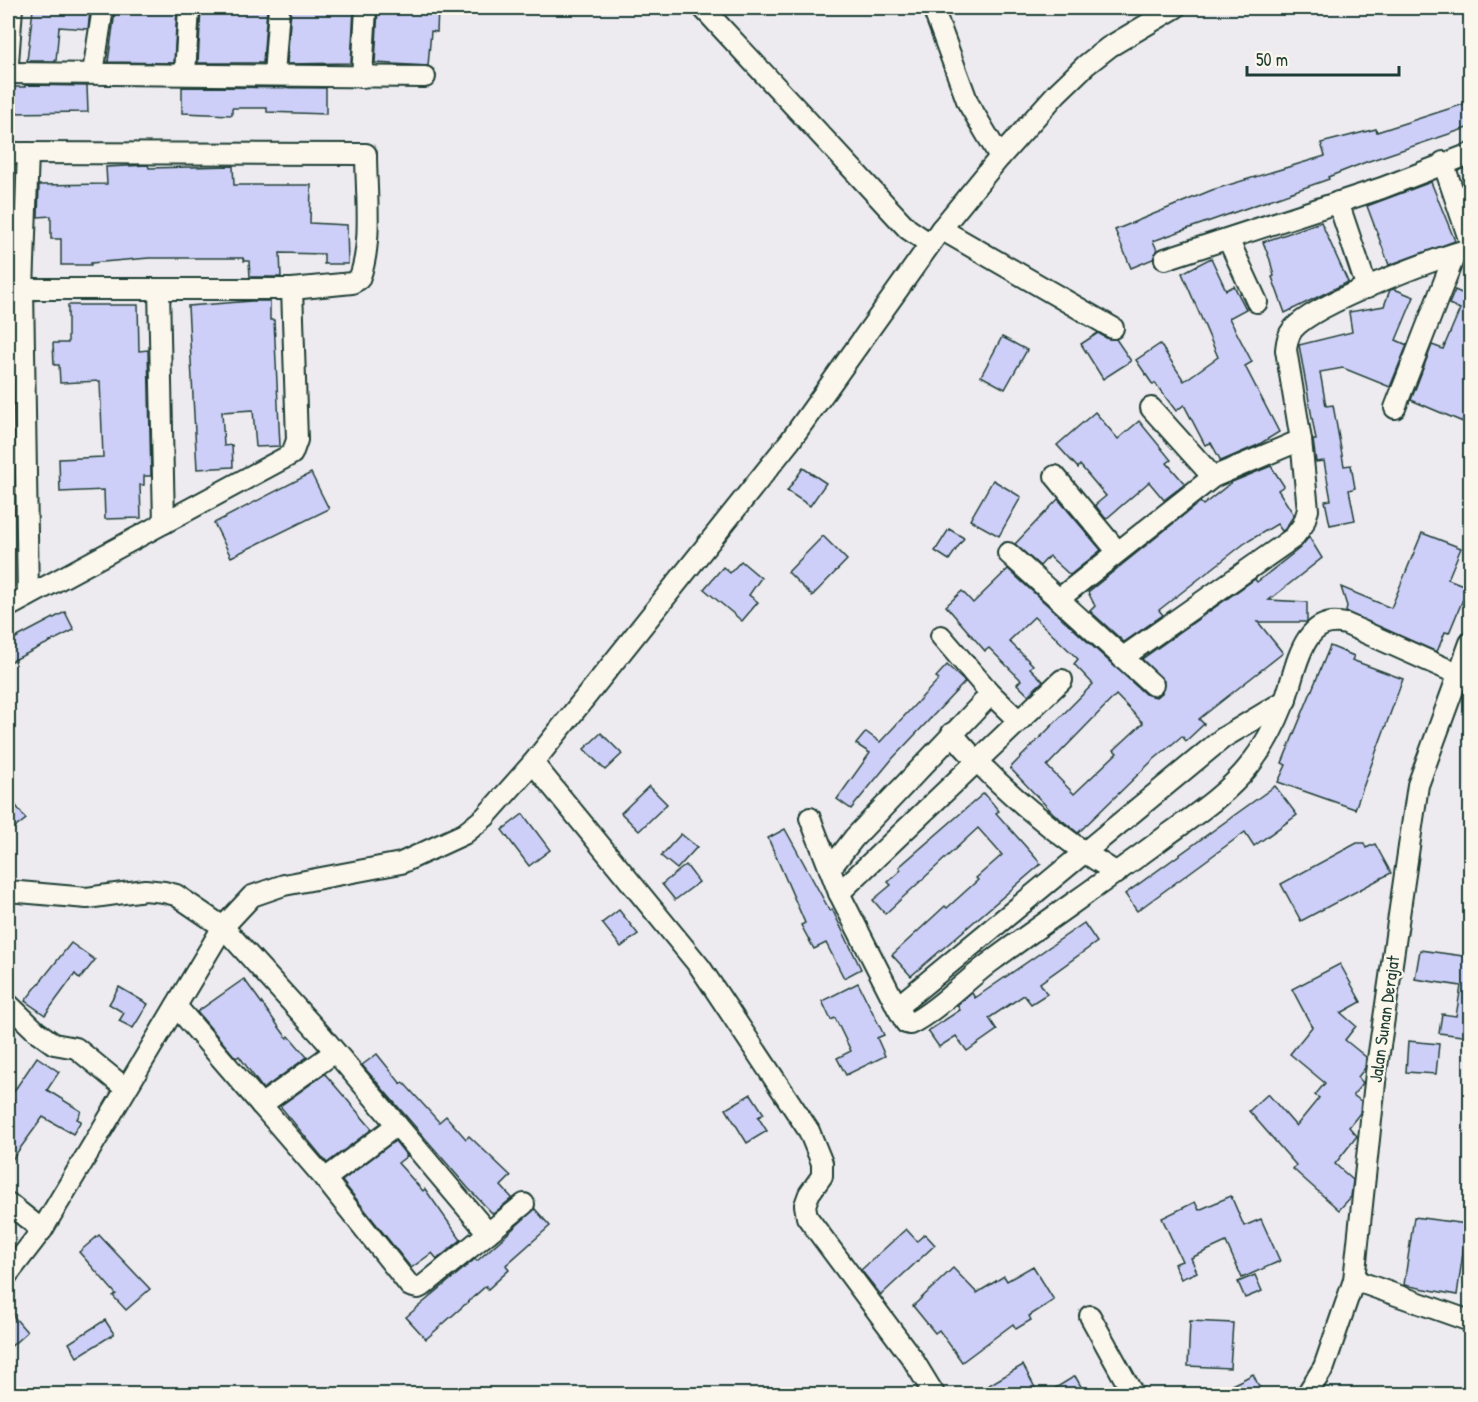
<svg xmlns="http://www.w3.org/2000/svg" width="1478" height="1402" font-family="'Patrick Hand',sans-serif">
	<rect width="100%" height="100%" fill="#edebf0"/>
	<filter id="ink" filterUnits="userSpaceOnUse"><feTurbulence type="fractalNoise" baseFrequency=".0167" numOctaves="2"/><feDisplacementMap in="SourceGraphic" scale="12" xChannelSelector="R" yChannelSelector="G"/><feConvolveMatrix kernelMatrix="1 2 1 2 8 2 1 2 1" color-interpolation-filters="sRGB"/></filter>
	<g filter="url(#ink)">
		<!-- building -->
		<g fill="#cdcff8" stroke="#1f3d34" stroke-width="1.5" fill-rule="evenodd">
			<polygon points="118,8 177,8 174,63 108,62 115,12 118,12"/>
			<polygon points="201,8 267,8 263,63 198,63"/>
			<polygon points="291,8 354,8 351,63 287,64"/>
			<polygon points="378,8 438,8 437,32 431,31 428,66 375,63"/>
			<polygon points="33,9 90,11 88,29 59,27 56,61 27,61"/>
			<polygon points="25,85 87,86 88,112 8,113 8,87 25,87"/>
			<polygon points="182,87 326,88 326,114 267,112 267,108 232,108 232,115 182,113"/>
			<polygon points="1470,102 1470,127 1366,162 1328,177 1329,179 1153,241 1157,250 1153,259 1131,268 1115,230 1212,190 1325,156 1321,143 1376,129 1377,132"/>
			<polygon points="148,165 149,168 233,166 234,185 311,185 310,223 347,225 348,264 324,264 324,254 280,253 281,277 250,277 249,261 244,261 243,258 149,258 91,263 91,265 61,265 61,239 51,239 51,216 38,217 39,185 107,184 106,167"/>
			<polygon points="1431,182 1455,241 1389,265 1367,206"/>
			<polygon points="8,185 15,185 14,217 8,217"/>
			<polygon points="1321,222 1348,282 1285,313 1272,277 1274,276 1270,260 1263,242"/>
			<polygon points="1211,258 1226,290 1234,286 1246,309 1229,318 1252,362 1245,366 1279,432 1258,445 1221,461 1211,443 1205,445 1184,405 1176,411 1155,383 1153,385 1136,360 1160,344 1184,381 1218,357 1182,273"/>
			<polygon points="1470,285 1470,425 1411,400 1432,345 1443,349 1460,309 1449,304 1455,290 1466,295"/>
			<polygon points="1394,289 1414,297 1396,340 1407,345 1390,387 1343,368 1320,372 1326,406 1333,405 1344,466 1351,465 1355,488 1349,490 1355,520 1330,525 1325,501 1331,500 1324,461 1316,462 1313,440 1316,440 1299,345 1352,332 1349,312 1384,306 1390,290"/>
			<polygon points="252,301 270,301 270,320 274,320 280,446 256,447 253,410 222,412 224,446 232,445 233,467 197,469 188,306"/>
			<polygon points="68,305 138,305 139,351 148,350 151,476 144,476 144,485 140,485 141,518 105,519 104,490 60,492 59,459 103,457 100,381 60,383 59,365 54,365 53,343 68,343"/>
			<polygon points="1098,333 1108,339 1116,339 1131,361 1103,379 1081,344"/>
			<polygon points="1002,337 1027,350 1005,389 981,376"/>
			<polygon points="1095,412 1118,439 1139,421 1171,460 1167,463 1185,484 1164,500 1149,482 1106,519 1095,505 1106,496 1080,465 1078,468 1057,445"/>
			<polygon points="1271,466 1284,486 1278,490 1294,515 1285,529 1282,531 1277,524 1245,543 1159,610 1163,615 1124,642 1090,611 1095,606 1088,592 1200,502 1203,505 1232,482"/>
			<polygon points="803,468 826,483 810,506 787,491"/>
			<polygon points="311,473 329,509 231,557 214,523"/>
			<polygon points="993,480 1021,497 999,536 970,520"/>
			<polygon points="1058,499 1101,550 1070,575 1049,556 1040,566 1015,544"/>
			<polygon points="949,529 964,538 949,560 935,551"/>
			<polygon points="1422,533 1461,548 1448,579 1468,587 1449,633 1445,632 1437,652 1346,612 1347,606 1341,587 1391,608"/>
			<polygon points="823,536 847,560 812,596 788,572"/>
			<path d="M1309,537L1322,558L1269,600L1307,602V622H1258L1283,653L1199,719L1204,724L1186,741L1182,736L1152,761L1078,833L1053,813L1010,768L1093,684L1074,664L1078,659L1034,617L1009,641L1033,665L1030,668L1043,681L1028,695L1017,684L1021,680L989,648L985,651L946,606L962,591L973,603L1008,569L1145,694L1156,697L1162,693L1164,681L1142,659L1255,579L1257,582L1300,548ZM1116,695L1143,723L1114,750L1117,753L1074,794L1047,766Z"/>
			<polygon points="741,561 761,578 749,595 758,602 742,621 704,589 723,567 730,573"/>
			<polygon points="65,612 74,630 8,663 8,642"/>
			<polygon points="1330,646 1354,656 1352,660 1403,679 1355,809 1278,782 1286,765 1282,763"/>
			<polygon points="947,665 965,682 893,758 851,809 837,799 870,753 856,744 866,732 880,742 939,679 936,677"/>
			<polygon points="601,733 622,754 605,770 584,749"/>
			<polygon points="649,786 667,804 639,831 621,813"/>
			<polygon points="1275,786 1297,815 1254,846 1245,832 1137,911 1125,894"/>
			<polygon points="984,793 999,811 996,813 1041,864 911,976 892,955 945,906 947,908 978,880 976,878 1002,855 978,828 885,914 873,900 891,885 888,882 901,870 899,867"/>
			<polygon points="8,795 26,819 8,833"/>
			<polygon points="523,814 550,850 529,866 502,830"/>
			<polygon points="785,829 830,911 832,909 861,969 844,978 826,943 814,949 801,925 805,923 768,838"/>
			<polygon points="681,834 697,847 677,869 661,856"/>
			<polygon points="1357,843 1364,843 1366,848 1375,844 1391,873 1301,921 1281,884"/>
			<polygon points="686,865 699,882 675,900 662,884"/>
			<polygon points="619,910 638,934 621,947 602,923"/>
			<polygon points="1084,923 1097,942 1040,983 1047,994 1031,1004 1024,995 989,1018 997,1030 967,1051 956,1036 939,1047 928,1031 960,1010 957,1005 972,993 975,998"/>
			<polygon points="71,943 95,960 80,979 75,974 45,1015 25,1001"/>
			<polygon points="1420,950 1470,957 1470,1037 1439,1033 1442,1014 1456,1016 1461,986 1415,979"/>
			<polygon points="1340,964 1361,1002 1341,1013 1356,1026 1345,1040 1366,1057 1365,1068 1358,1077 1363,1083 1353,1095 1361,1101 1360,1113 1349,1127 1357,1136 1335,1164 1353,1180 1351,1197 1339,1210 1293,1169 1296,1165 1249,1111 1268,1094 1296,1126 1319,1098 1315,1095 1325,1083 1290,1054 1312,1027 1292,989"/>
			<polygon points="244,979 287,1038 289,1036 307,1057 263,1089 239,1056 236,1058 197,1012"/>
			<polygon points="858,983 884,1035 877,1038 885,1056 846,1075 837,1058 851,1051 835,1018 831,1020 822,1001"/>
			<polygon points="119,987 148,1004 133,1028 119,1021 124,1013 109,1004"/>
			<polygon points="1408,1041 1439,1044 1436,1074 1406,1072"/>
			<polygon points="377,1054 401,1084 403,1082 439,1122 446,1116 466,1139 469,1136 511,1176 501,1186 512,1198 493,1214 468,1188 362,1065"/>
			<polygon points="37,1057 59,1072 47,1090 81,1111 77,1119 81,1121 73,1134 43,1117 8,1165 8,1112 16,1101 10,1097"/>
			<polygon points="325,1074 372,1129 327,1163 280,1106"/>
			<polygon points="751,1094 764,1114 758,1117 767,1131 747,1143 726,1109"/>
			<polygon points="395,1141 407,1156 398,1163 423,1191 425,1189 461,1240 437,1259 432,1253 411,1268 342,1181"/>
			<polygon points="1231,1196 1244,1226 1261,1219 1280,1261 1242,1278 1226,1242 1191,1258 1197,1272 1181,1279 1174,1264 1182,1261 1162,1218 1195,1202 1199,1210"/>
			<polygon points="535,1209 550,1226 506,1265 509,1270 488,1289 486,1286 426,1339 406,1317 475,1259 477,1261"/>
			<polygon points="1414,1217 1467,1224 1457,1295 1404,1285"/>
			<polygon points="906,1229 917,1241 925,1234 935,1245 881,1295 861,1270"/>
			<polygon points="99,1235 150,1289 126,1310 113,1296 116,1294 79,1252"/>
			<polygon points="1033,1266 1054,1300 1029,1316 1031,1320 1016,1329 1013,1324 962,1362 939,1330 935,1333 913,1306 953,1268 977,1293 1004,1276 1007,1281"/>
			<polygon points="1255,1275 1262,1291 1245,1298 1238,1282"/>
			<polygon points="8,1310 27,1332 8,1349"/>
			<polygon points="105,1320 114,1334 77,1357 69,1343"/>
			<polygon points="1190,1321 1233,1323 1230,1368 1188,1366"/>
			<polygon points="1023,1365 1039,1395 972,1395"/>
			<polygon points="1253,1374 1263,1395 1211,1395 1242,1380"/>
			<polygon points="1075,1376 1086,1395 1044,1395"/>
		</g>
		<g fill="none" stroke-linecap="round" stroke-linejoin="round">
			<!-- minor casing -->
			<g stroke="#1f3d34" stroke-width="24">
				<g id="minor">
					<polyline points="703,8 908,229 930,244"/>
					<polyline points="933,8 968,103 1000,157"/>
					<polyline points="8,63 12,8"/>
					<polyline points="8,73 425,77"/>
					<polyline points="93,73 103,8"/>
					<polyline points="185,74 189,8"/>
					<polyline points="274,75 279,8"/>
					<polyline points="362,77 366,8"/>
					<path d="M8,153L366,154C366,191 373,246 359,279L352,283L292,289H8"/>
					<polyline points="28,153 23,289 28,596"/>
					<polyline points="1443,162 1470,242"/>
					<polyline points="1338,202 1367,288"/>
					<polyline points="941,229 1113,328"/>
					<polyline points="1228,239 1257,302"/>
					<polyline points="1165,259 1382,188 1470,154"/>
					<polyline points="159,289 164,523"/>
					<polyline points="1151,408 1213,477"/>
					<polyline points="1395,408 1455,254"/>
					<polyline points="1055,476 1117,551"/>
					<polyline points="1008,553 1153,685"/>
					<polyline points="1060,598 1213,477 1301,440"/>
					<polyline points="8,607 292,454 297,440 292,289"/>
					<polyline points="941,636 991,694 1019,721"/>
					<path d="M1122,658L1293,538L1303,525L1308,510L1301,440L1286,350C1287,341 1288,335 1293,329C1316,303 1434,259 1470,249"/>
					<path d="M952,733C995,785 1060,839 1117,873"/>
					<polyline points="533,763 700,967 809,1131 822,1163 822,1176 809,1194 805,1205 807,1217 912,1358 934,1394"/>
					<path d="M810,818L839,893L897,1007L906,1023L910,1024C937,1011 970,976 996,958C1052,917 1110,878 1166,836C1195,815 1227,794 1249,766C1264,747 1275,726 1284,703C1296,674 1300,613 1346,624L1458,674"/>
					<polyline points="830,869 854,838 991,694"/>
					<polyline points="8,891 87,898 145,890 164,892 176,895 223,927 322,1036 488,1233"/>
					<polyline points="839,893 1062,680"/>
					<polyline points="8,1004 36,1031 54,1044 76,1048 125,1088"/>
					<polyline points="176,1006 325,1179 410,1286 418,1288 424,1285 524,1204"/>
					<polyline points="897,1007 1223,738 1286,700"/>
					<polyline points="261,1105 335,1052"/>
					<polyline points="325,1179 397,1125"/>
					<polyline points="8,1203 42,1230"/>
					<polyline points="8,1274 42,1230 223,927 252,896 284,885 401,863 464,834 485,817 533,763 790,441 941,229 1000,157 1057,93 1086,65 1109,47 1175,8"/>
					<polyline points="1354,1280 1470,1321"/>
					<polyline points="1090,1316 1133,1394"/>
					<polyline points="1307,1394 1324,1367 1354,1280 1376,1073 1418,785 1470,643"/>
				</g>
			</g>
			<!-- minor -->
			<use href="#minor" stroke="#fbf7ec" stroke-width="20"/>
		</g>
	</g>
	<g text-anchor="middle" dominant-baseline="central" stroke-width="4.5" stroke-linejoin="round" paint-order="stroke">
		<!-- street labels -->
		<g font-size="18" fill="#1f3d34" stroke="#fbf7ec">
			<text transform="translate(1384 1019) rotate(-82)">Jalan Sunan Derajat</text>
		</g>
	</g>
	<!-- margin -->
	<rect width="1478" height="1402" fill="none" stroke="#fbf7ec" stroke-width="30"/>
	<rect x="15" y="15" width="1448" height="1372" fill="none" stroke="#1f3d34" stroke-width="2" filter="url(#ink)"/>
	<!-- scale -->
	<path d="M1247 66v9h152v-9" fill="none" stroke="#1f3d34" stroke-width="3"/>
	<text x="1256" y="66" font-size="18" fill="#1f3d34" stroke="#fbf7ec" stroke-width="4.5" paint-order="stroke">50 m</text>
</svg>
